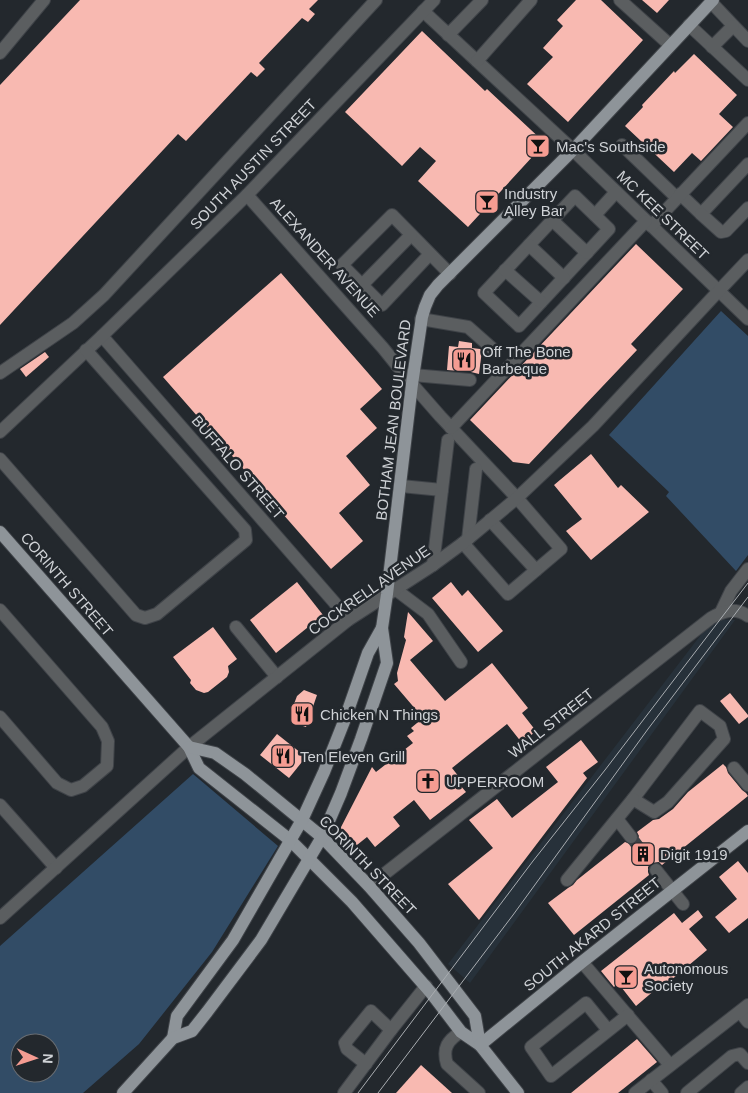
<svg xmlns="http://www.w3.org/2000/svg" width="748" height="1093" font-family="Helvetica,sans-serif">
	<rect width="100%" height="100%" fill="#23282d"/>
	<!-- built -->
	<polygon fill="#27313a" points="713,619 735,620 470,983 448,964"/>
	<!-- green -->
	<g fill="#324c66" fill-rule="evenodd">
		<polygon points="721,311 748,336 748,555 736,571 666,496 669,492 609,435"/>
		<path d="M193,774L278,846L212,952L139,1044L83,1093H0V946ZM20,1043H50V1073H20Z"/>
	</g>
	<!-- building -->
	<g fill="#f8b9b1">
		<polygon points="80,0 318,0 309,9 315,14 308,22 302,18 259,63 265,69 257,77 251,72 186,141 178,134 0,325 0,85"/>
		<polygon points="576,0 601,0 643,40 568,122 527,84 553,57 543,48 563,26 557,20"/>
		<polygon points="642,0 669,0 657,13"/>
		<polygon points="422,31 485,91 487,89 545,143 468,227 418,181 436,161 420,147 402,166 345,112"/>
		<polygon points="694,54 737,95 719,114 733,127 701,161 692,153 674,172 625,126 643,107 642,105 674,71 675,73"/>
		<polygon points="636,244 683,289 631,344 637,350 529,464 513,462 470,420"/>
		<polygon points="281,273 382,389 360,409 377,428 346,456 370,485 339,513 363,541 331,569 163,377"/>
		<polygon points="459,341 472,343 472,348 480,349 482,350 479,374 471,372 447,370 449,346 458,347"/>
		<polygon points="45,352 49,357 26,377 20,369"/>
		<polygon points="591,454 618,488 621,485 649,512 591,560 566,531 582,519 554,485"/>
		<polygon points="297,582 323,615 276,653 250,620"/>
		<polygon points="451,582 462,596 468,590 503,631 478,652 432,598"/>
		<polygon points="408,612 433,641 410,660 445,701 492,663 528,708 522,713 536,731 522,743 507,724 452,768 463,782 460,785 466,792 430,820 414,800 393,817 400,826 375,847 367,837 357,845 339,831 372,767 376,772 413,743 407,736 414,731 411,728 423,718 394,684 398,681 397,673 406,640 404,637"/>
		<polygon points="213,627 237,659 228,666 229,672 227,677 208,692 204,693 196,690 190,683 191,680 173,657"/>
		<polygon points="304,690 317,695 306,727 291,722 297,705 294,704 297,696"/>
		<polygon points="730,693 748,715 748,717 739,724 720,701"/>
		<polygon points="277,734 306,757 289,778 260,755"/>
		<polygon points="581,740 598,762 583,773 587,778 479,920 448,884 493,848 469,820 497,799 512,818 558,782 546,767"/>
		<polygon points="723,764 726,767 728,773 742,790 746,793 748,796 662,865 659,862 651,863 648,867 648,872 649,875 574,935 548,903 568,888 573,885 577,880 625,842 632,845 636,843 639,836 637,832 653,820 659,819 673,809 688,792"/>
		<polygon points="738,861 748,873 748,918 729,933 715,917 737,899 719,877"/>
		<polygon points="698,910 703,917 689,929 707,950 664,986 662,984 636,1006 618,983 614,987 601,971 674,913 682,923"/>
		<polygon points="637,1039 657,1062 618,1093 571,1093"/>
		<polygon points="421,1065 452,1093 396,1093"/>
	</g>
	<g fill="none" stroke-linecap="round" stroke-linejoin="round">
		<!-- minor-tunnel -->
		<polyline stroke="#3d4246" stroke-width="12" stroke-dasharray="12 6" stroke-linecap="butt" points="631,837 656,870"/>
		<!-- minor casing -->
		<g stroke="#3f4348" stroke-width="14">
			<g id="minor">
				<polyline points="620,0 670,45"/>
				<polyline points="711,2 748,41"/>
				<polyline points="423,11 573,150 748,319"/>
				<polyline points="689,25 748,80"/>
				<polyline points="448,35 482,0"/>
				<polyline points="712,47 733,26"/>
				<polyline points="0,53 44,0"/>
				<polyline points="477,61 531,0"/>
				<polyline points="622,145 677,198"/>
				<polyline points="680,194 701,214 748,164"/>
				<polyline points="247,195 383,348 412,384 440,416 517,498 561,549 508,594 463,543"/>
				<polygon points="575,196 609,229 519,326 484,293"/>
				<polyline points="701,214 721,232 726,231 748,208"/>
				<polyline points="595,215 616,192"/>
				<polyline points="552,220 587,253"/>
				<polyline points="651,226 748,123"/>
				<polyline points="529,245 564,278"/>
				<polyline points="430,254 382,305 342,265 392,215 450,274"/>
				<polyline points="505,270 541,302"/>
				<polyline points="362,285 411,235"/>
				<polyline points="421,319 468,327 494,350"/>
				<polyline points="102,336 334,602 348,620"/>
				<polyline points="0,373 73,323 104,295 376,0"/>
				<polyline points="413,375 470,380"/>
				<polyline points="451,428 646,221"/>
				<polyline points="0,432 102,336 247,195 434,0"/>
				<polyline points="0,459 136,615 145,618 157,614 246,540 245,530 86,350"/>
				<polyline points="401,486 442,490"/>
				<polyline points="490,520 536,570"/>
				<polyline points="468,539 476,469"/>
				<polyline points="433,565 448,440"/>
				<polyline points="395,589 428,614 461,662"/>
				<polyline points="0,610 102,727 108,741 107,766 83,786 71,790 57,783 0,717"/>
				<polyline points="721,612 731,591 748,569"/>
				<polyline points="236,627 277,677"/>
				<polygon points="700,711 720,726 724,739 668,802 654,812 633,799"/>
				<polyline points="734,768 748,785"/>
				<polyline points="0,805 56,868"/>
				<polyline points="617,819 631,837"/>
				<polyline points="656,870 683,904"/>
				<polyline points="567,880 633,799"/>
				<path d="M369,886L711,618C723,611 735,607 748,616"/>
				<polyline points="0,918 189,747 348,620 433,565 463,543 517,498 593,426 712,298 748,260"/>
				<polyline points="582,962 670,1065"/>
				<polyline points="740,1012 748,1022"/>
				<polyline points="608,1030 586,1003 531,1047 551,1076 628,1015"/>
				<path d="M461,1032C448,1040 442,1048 447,1064L479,1093"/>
				<polyline points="366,1064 347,1049 345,1043 371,1011 391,1030"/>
				<polyline points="651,1080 662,1093"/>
				<polyline points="344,1093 391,1030 426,986"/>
				<polyline points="635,1093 748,1005"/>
				<polyline points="687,1093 732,1056 740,1054 748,1063"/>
				<polyline points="741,1093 748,1087"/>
			</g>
		</g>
		<!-- major casing -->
		<g stroke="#3f4348" stroke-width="14">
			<g id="major">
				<polyline points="0,532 189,747 199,768 290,840 352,902 432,994 461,1032 480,1045 518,1093"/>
				<polyline points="189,747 215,753 245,774 322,837 369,886 419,943 475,1016 480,1045"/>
				<polyline points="173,1038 177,1016 233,940 302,820 324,772 345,719 368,653 382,628"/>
				<polyline points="480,1045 582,962 748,831"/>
				<polyline points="123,1093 173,1038 192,1031 207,1012 261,940 322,837 341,793 361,739 387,663 382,628 387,594 412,384 422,317 425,307 430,295 438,285 573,150 713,0"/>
			</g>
		</g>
		<!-- minor -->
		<use href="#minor" stroke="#5b5e60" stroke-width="12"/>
		<!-- major -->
		<use href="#major" stroke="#8e9499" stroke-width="12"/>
		<!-- tram -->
		<g stroke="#a9adb1" stroke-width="1">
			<polyline points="358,1093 533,861 605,770 748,583"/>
			<polyline points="378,1093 513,915 648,729 748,597"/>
		</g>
	</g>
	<!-- icons -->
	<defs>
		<g id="bar-square" transform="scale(1.25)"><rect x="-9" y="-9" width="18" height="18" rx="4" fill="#f59c92" stroke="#23282d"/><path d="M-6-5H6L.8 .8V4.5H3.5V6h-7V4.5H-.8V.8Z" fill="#111"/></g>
		<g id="restaurant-square" transform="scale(1.25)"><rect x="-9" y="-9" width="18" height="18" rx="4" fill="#f59c92" stroke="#23282d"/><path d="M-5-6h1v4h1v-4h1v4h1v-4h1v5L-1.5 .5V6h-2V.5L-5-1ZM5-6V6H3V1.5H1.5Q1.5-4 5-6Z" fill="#111"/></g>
		<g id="church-square" transform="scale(1.25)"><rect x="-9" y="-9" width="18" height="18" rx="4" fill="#f59c92" stroke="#23282d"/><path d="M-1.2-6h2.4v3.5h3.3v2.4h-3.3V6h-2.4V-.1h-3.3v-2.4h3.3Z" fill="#111"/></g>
		<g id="building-square" transform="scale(1.25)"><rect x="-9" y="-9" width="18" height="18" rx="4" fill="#f59c92" stroke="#23282d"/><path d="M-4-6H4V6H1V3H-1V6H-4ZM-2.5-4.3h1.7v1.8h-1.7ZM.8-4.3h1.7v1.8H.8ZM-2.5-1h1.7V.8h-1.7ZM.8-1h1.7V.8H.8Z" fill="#111"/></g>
	</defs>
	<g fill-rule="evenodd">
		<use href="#bar-square" x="538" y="146"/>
		<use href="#bar-square" x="487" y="202"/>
		<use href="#restaurant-square" x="464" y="360"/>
		<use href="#restaurant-square" x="302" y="714"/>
		<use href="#restaurant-square" x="283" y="756"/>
		<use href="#church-square" x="428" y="781"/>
		<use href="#building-square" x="643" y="854"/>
		<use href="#bar-square" x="626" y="977"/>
	</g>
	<g text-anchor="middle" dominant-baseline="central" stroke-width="5" stroke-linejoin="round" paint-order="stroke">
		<!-- poi labels -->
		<g font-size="15" fill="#cfd2d6" stroke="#23282d" text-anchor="start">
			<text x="556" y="146">Mac's Southside</text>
			<text x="504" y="193">Industry<tspan x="504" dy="17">Alley Bar</tspan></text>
			<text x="482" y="351">Off The Bone<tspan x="482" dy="17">Barbeque</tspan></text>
			<text x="320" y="714">Chicken N Things</text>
			<text x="300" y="756">Ten Eleven Grill</text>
			<text x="446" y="781">UPPERROOM</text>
			<text x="660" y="854">Digit 1919</text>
			<text x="644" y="968">Autonomous<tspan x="644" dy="17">Society</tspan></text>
		</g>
		<!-- street labels -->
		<g font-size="15" fill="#cfd2d6" stroke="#23282d">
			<text transform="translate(253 164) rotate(-46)">SOUTH AUSTIN STREET</text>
			<text transform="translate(663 215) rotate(44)">MC KEE STREET</text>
			<text transform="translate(325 257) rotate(48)">ALEXANDER AVENUE</text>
			<text transform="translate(393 420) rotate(-83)">BOTHAM JEAN BOULEVARD</text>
			<text transform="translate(238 467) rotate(49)">BUFFALO STREET</text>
			<text transform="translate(67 584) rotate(49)">CORINTH STREET</text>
			<text transform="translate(369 590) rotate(-35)">COCKRELL AVENUE</text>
			<text transform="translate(551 723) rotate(-38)">WALL STREET</text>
			<text transform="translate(368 865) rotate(46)">CORINTH STREET</text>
			<text transform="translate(592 934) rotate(-39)">SOUTH AKARD STREET</text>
		</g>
	</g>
	<!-- north arrow -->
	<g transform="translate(35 1058) rotate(93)"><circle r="24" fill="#23282d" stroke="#686c71"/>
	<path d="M0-4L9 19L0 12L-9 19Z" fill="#f59c92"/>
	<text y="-8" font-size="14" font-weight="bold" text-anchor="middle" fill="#cfd2d6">N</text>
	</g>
</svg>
